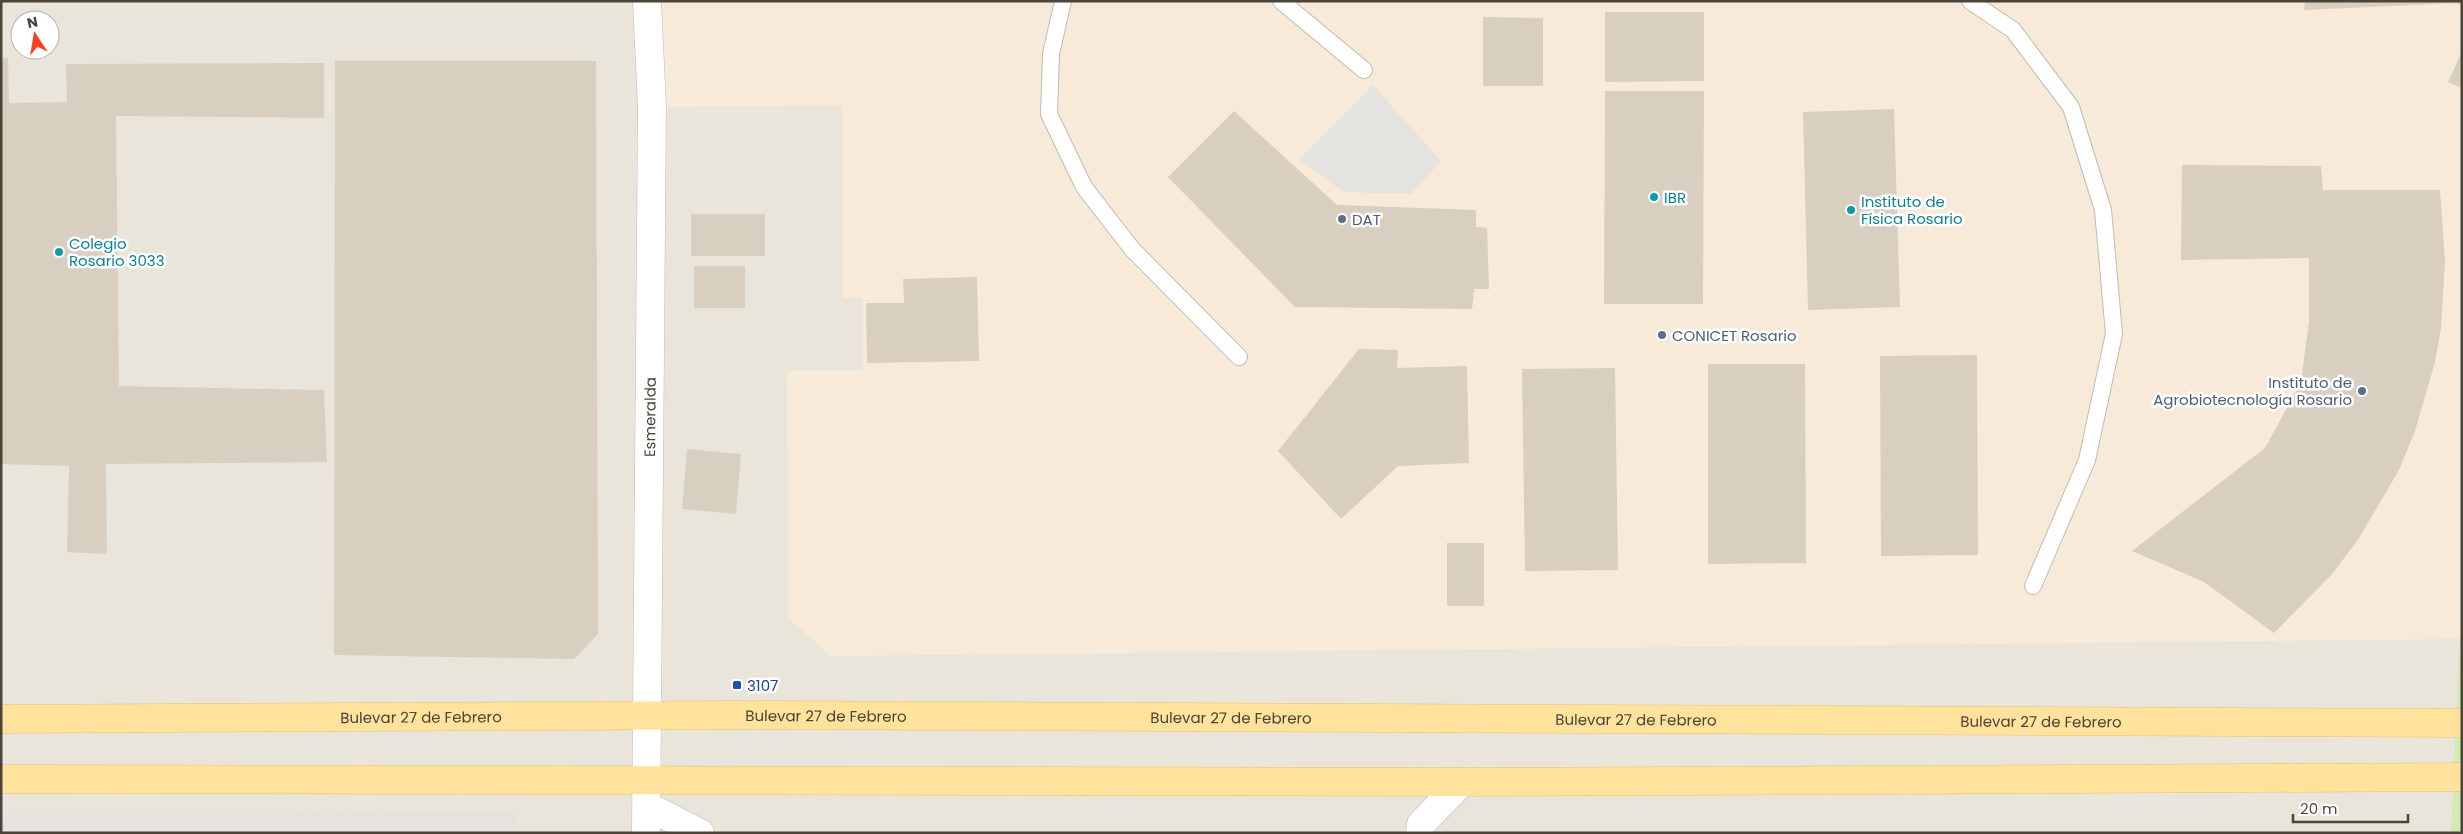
<svg xmlns="http://www.w3.org/2000/svg" width="2463" height="834" font-family="Poppins,sans-serif">
	<rect width="100%" height="100%" fill="#f6f3ec"/>
	<!-- residential -->
	<path fill="#eae5da" fill-rule="evenodd" d="M1,1H2462V833H1ZM20,20H50V50H20Z"/>
	<!-- commercial -->
	<polygon fill="#f7ead8" points="647,1 2462,1 2462,636 2460,639 831,656 788,618 787,371 863,371 863,298 843,298 842,106 652,107"/>
	<!-- green -->
	<polygon fill="#d2eab5" points="2462,636 2462,833 2451,833 2460,639"/>
	<!-- parking -->
	<g fill="#e5e3e0">
		<polygon points="1373,85 1441,161 1411,194 1344,192 1299,159"/>
		<polygon points="520,813 508,833 1,833 1,814"/>
	</g>
	<!-- building -->
	<g fill="#d8cfc1">
		<polygon points="2305,1 2462,1 2462,6 2457,3 2304,10"/>
		<polygon points="1605,12 1704,12 1704,81 1605,82"/>
		<polygon points="1483,17 1543,18 1543,86 1483,86"/>
		<polygon points="2462,51 2462,88 2448,82"/>
		<polygon points="1,58 8,58 9,103 67,102 66,64 324,63 324,118 116,116 119,386 324,390 327,462 106,464 107,554 67,552 69,466 1,464"/>
		<polygon points="335,61 596,61 598,634 574,659 334,655"/>
		<polygon points="1605,91 1704,91 1703,304 1604,304"/>
		<polygon points="1894,109 1900,307 1808,310 1803,112"/>
		<polygon points="1234,111 1337,205 1476,210 1476,227 1487,228 1489,289 1474,289 1472,309 1295,307 1168,177"/>
		<polygon points="2182,165 2321,166 2323,190 2440,190 2445,261 2441,328 2435,362 2415,431 2399,470 2359,538 2333,573 2274,633 2204,582 2132,551 2265,448 2301,382 2309,321 2309,258 2181,260"/>
		<rect x="691" y="214" width="74" height="42"/>
		<rect x="694" y="266" width="51" height="42"/>
		<polygon points="977,277 979,361 867,363 866,303 904,303 903,279"/>
		<polygon points="1359,349 1398,350 1397,368 1467,366 1469,463 1398,466 1341,519 1278,451"/>
		<polygon points="1977,355 1978,555 1881,556 1880,356"/>
		<polygon points="1708,364 1805,364 1806,563 1708,564"/>
		<polygon points="1615,368 1618,570 1525,571 1522,369"/>
		<polygon points="687,449 741,454 736,514 682,509"/>
		<rect x="1447" y="543" width="37" height="63"/>
	</g>
	<g fill="none" stroke-linecap="round" stroke-linejoin="round">
		<!-- service casing -->
		<g stroke="#c2bbae" stroke-width="18">
			<g id="service">
				<polyline points="1063,1 1051,54 1049,114 1084,187 1132,249 1239,357"/>
				<polyline points="1281,1 1364,70"/>
				<polyline points="1970,1 2013,30 2071,107 2103,210 2114,334 2087,460 2033,586"/>
			</g>
		</g>
		<!-- minor casing -->
		<g stroke="#c2bbae" stroke-width="29">
			<g id="minor">
				<polyline points="647,806 700,833"/>
				<path id="s1" d="M646,833L652,107L647,1"/>
				<polyline points="1420,833 1421,824 1462,782"/>
			</g>
		</g>
		<!-- primary casing -->
		<g stroke="#e6c16a" stroke-width="29">
			<g id="primary">
				<path id="s2" d="M1,719L736,715L2462,723"/>
				<polyline points="1,779 1462,782 2462,777"/>
			</g>
		</g>
		<!-- service -->
		<use href="#service" stroke="#fff" stroke-width="16"/>
		<!-- minor -->
		<use href="#minor" stroke="#fff" stroke-width="28"/>
		<!-- primary -->
		<use href="#primary" stroke="#ffe39c" stroke-width="28"/>
	</g>
	<!-- markers -->
	<g fill="#0f9aa8" stroke="#fff" stroke-width="2">
		<circle cx="1654" cy="197" r="5"/>
		<circle cx="1851" cy="210" r="5"/>
		<circle cx="59" cy="252" r="5"/>
	</g>
	<g fill="#5c6f8a" stroke="#fff" stroke-width="2">
		<circle cx="1342" cy="219" r="5"/>
		<circle cx="1662" cy="335" r="5"/>
		<circle cx="2362" cy="391" r="5"/>
	</g>
	<rect fill="#1a4fb4" stroke="#fff" stroke-width="2" x="732" y="680" width="10" height="10" rx="2.5"/>
	<g text-anchor="middle" dominant-baseline="central" stroke-width="5" stroke-linejoin="round" paint-order="stroke">
		<!-- culture labels -->
		<g font-size="15" fill="#0d838f" stroke="#fff" text-anchor="start">
			<text x="1664" y="197">IBR</text>
			<text x="1861" y="201">Instituto de<tspan x="1861" dy="17">Física Rosario</tspan></text>
			<text x="69" y="243">Colegio<tspan x="69" dy="17">Rosario 3033</tspan></text>
		</g>
		<!-- service labels -->
		<g font-size="15" fill="#4e5e75" stroke="#fff" text-anchor="start">
			<text x="1352" y="219">DAT</text>
			<text x="1672" y="335">CONICET Rosario</text>
			<text x="2352" y="382" text-anchor="end">Instituto de<tspan x="2352" dy="17">Agrobiotecnología Rosario</tspan></text>
		</g>
		<!-- street labels -->
		<g font-size="15" fill="#4b4439" stroke="#fff">
			<text stroke="none"><textPath href="#s1" startOffset="416">Esmeralda</textPath></text>
			<text stroke="none"><textPath href="#s2" startOffset="420">Bulevar 27 de Febrero</textPath></text>
			<text stroke="none"><textPath href="#s2" startOffset="825">Bulevar 27 de Febrero</textPath></text>
			<text stroke="none"><textPath href="#s2" startOffset="1230">Bulevar 27 de Febrero</textPath></text>
			<text stroke="none"><textPath href="#s2" startOffset="1635">Bulevar 27 de Febrero</textPath></text>
			<text stroke="none"><textPath href="#s2" startOffset="2040">Bulevar 27 de Febrero</textPath></text>
		</g>
		<!-- transit labels -->
		<g font-size="15" fill="#164399" stroke="#fff" text-anchor="start">
			<text x="747" y="685">3107</text>
		</g>
	</g>
	<!-- border -->
	<rect width="2463" height="834" fill="none" stroke="#4b4439" stroke-width="5"/>
	<!-- north arrow -->
	<g transform="translate(35 35) rotate(348)"><circle r="24" fill="#ffffff" stroke="#b7b4b0"/>
	<path d="M0-4L9 19L0 12L-9 19Z" fill="#fc3f1d"/>
	<text y="-8" font-size="14" font-weight="bold" text-anchor="middle" fill="#4b4439">N</text>
	</g>
	<!-- scale -->
	<path d="M2293 814v8h115v-8" fill="none" stroke="#4b4439" stroke-width="2.5"/>
	<text x="2300" y="814" font-size="15" fill="#4b4439" stroke="#ffffff" stroke-width="4" paint-order="stroke">20 m</text>
</svg>
